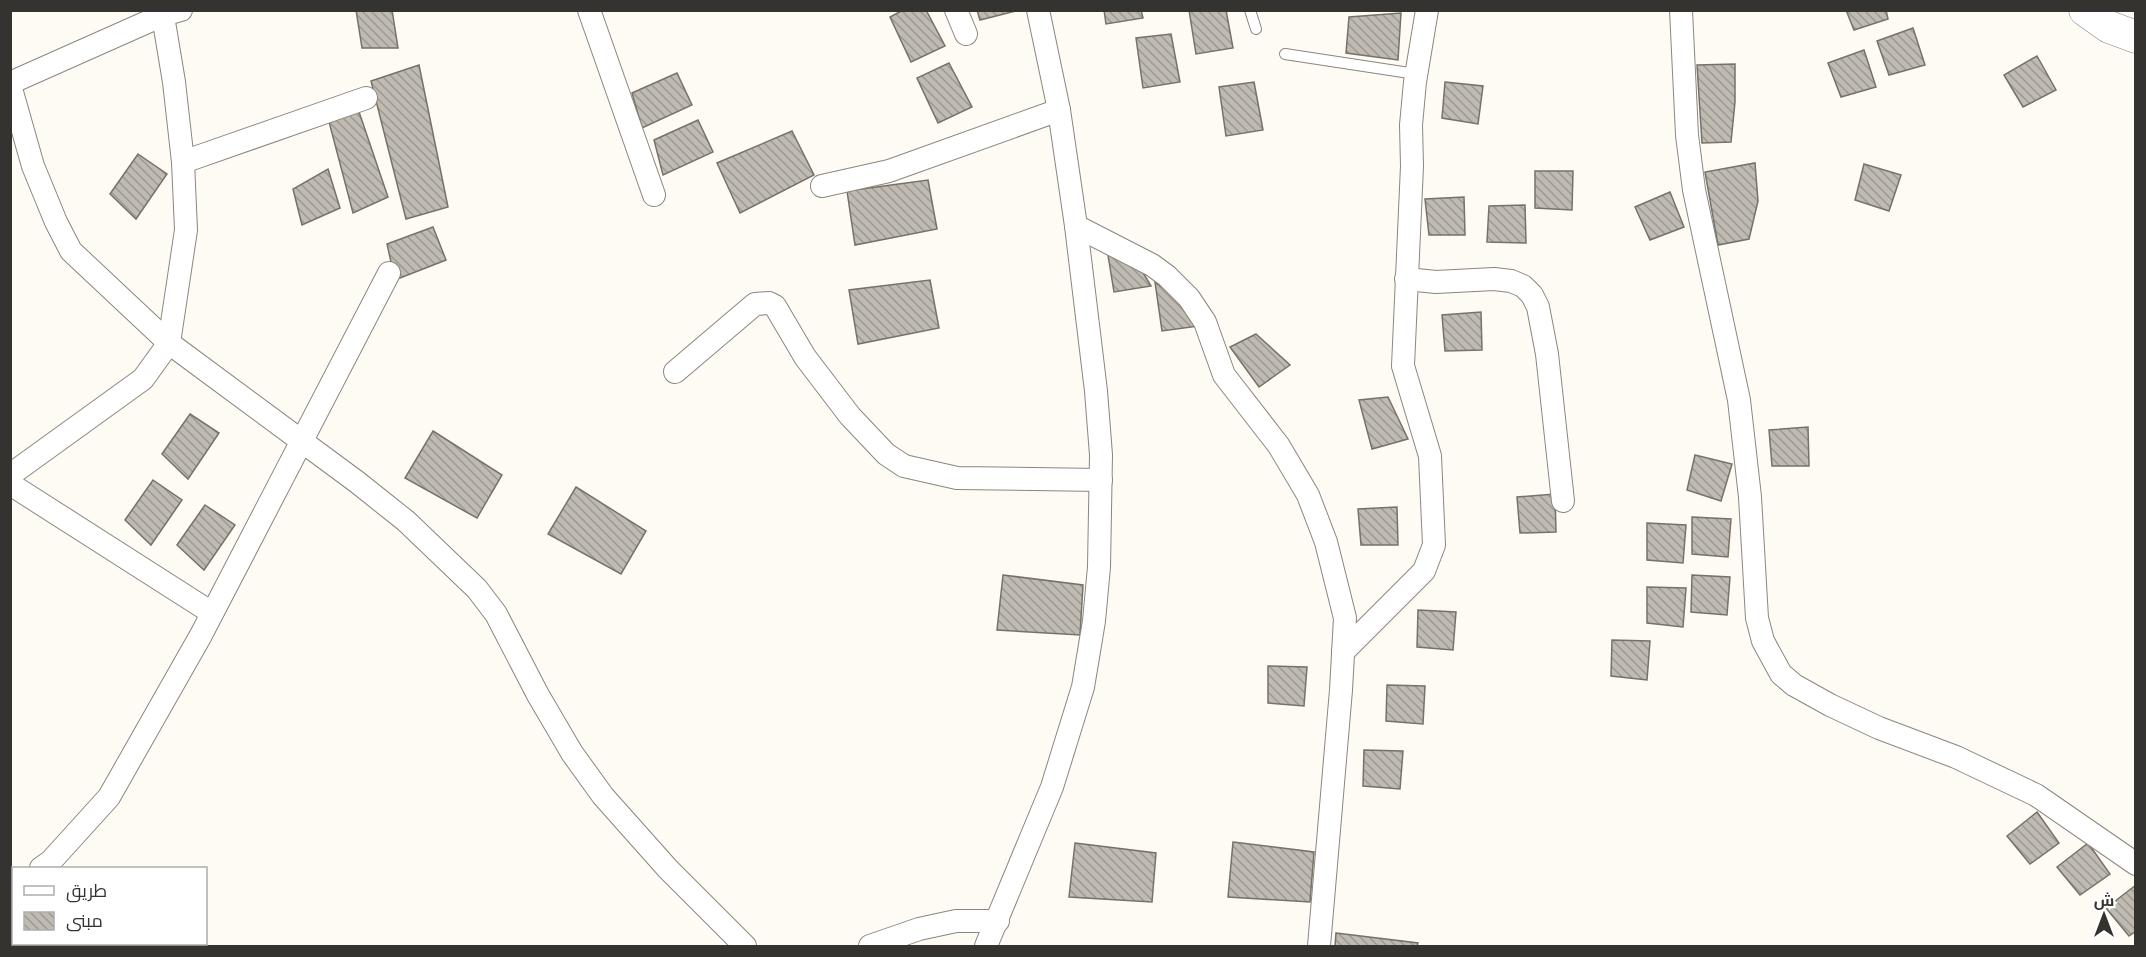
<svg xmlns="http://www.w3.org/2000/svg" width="2146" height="957" font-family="'DM Sans',Cairo,sans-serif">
	<defs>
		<pattern id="building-back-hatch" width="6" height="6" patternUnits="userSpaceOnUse" patternTransform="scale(1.5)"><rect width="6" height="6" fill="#c0bbb2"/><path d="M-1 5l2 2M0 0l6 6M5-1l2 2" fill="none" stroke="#9d9991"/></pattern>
	</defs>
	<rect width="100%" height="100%" fill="#fefbf5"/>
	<!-- building -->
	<g fill="url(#building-back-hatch)" stroke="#767169" stroke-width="1.5">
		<polygon points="356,10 392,10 398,48 362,48"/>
		<polygon points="903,10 926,10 945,46 911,62 890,17"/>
		<polygon points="977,10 1016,10 1016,11 980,20"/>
		<polygon points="1104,10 1141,10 1143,18 1106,24"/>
		<polygon points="1189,10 1226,10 1233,48 1196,54"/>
		<polygon points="1846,10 1886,10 1888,19 1854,30"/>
		<polygon points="1401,13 1398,60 1346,53 1349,17"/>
		<polygon points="1913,28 1925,65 1889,75 1877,41"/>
		<polygon points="1171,34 1180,82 1143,88 1136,38"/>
		<polygon points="1864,50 1876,87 1841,97 1828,63"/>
		<polygon points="2037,56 2056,90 2023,107 2004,75"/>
		<polygon points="949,63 972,107 938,123 917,78"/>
		<polygon points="1735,64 1735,102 1731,142 1702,143 1697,65"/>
		<polygon points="419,65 448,207 406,219 371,81"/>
		<polygon points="677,73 692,105 642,128 632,93"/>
		<polygon points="1254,82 1263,130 1226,136 1219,87"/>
		<polygon points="1445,82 1483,86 1478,124 1442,118"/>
		<polygon points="357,106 388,197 353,213 328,118"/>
		<polygon points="698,120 713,152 663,175 654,140"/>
		<polygon points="792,131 814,175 740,213 717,163"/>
		<polygon points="138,154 167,174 136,219 110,194"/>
		<polygon points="1755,163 1758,201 1749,239 1718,245 1705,172"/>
		<polygon points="1864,164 1901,175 1889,211 1855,200"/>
		<polygon points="328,169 340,208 302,225 293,189"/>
		<polygon points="1535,171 1573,171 1572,210 1535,208"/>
		<polygon points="928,180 937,229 855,245 847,191"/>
		<polygon points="1670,192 1684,227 1650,240 1635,207"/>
		<polygon points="1464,197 1465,235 1429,235 1425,199"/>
		<polygon points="1525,205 1526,243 1487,242 1489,206"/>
		<polygon points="433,227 446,260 395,280 387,244"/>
		<polygon points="1106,243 1138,264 1151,286 1114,292"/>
		<polygon points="930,280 939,328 858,344 849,290"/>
		<polygon points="1155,282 1187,303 1199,326 1162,331"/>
		<polygon points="1481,312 1482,350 1445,351 1442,315"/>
		<polygon points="1256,334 1290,365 1259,387 1230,347"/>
		<polygon points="1388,397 1408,439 1372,449 1359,400"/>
		<polygon points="190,414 219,433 188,479 162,454"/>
		<polygon points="1808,427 1809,466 1772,466 1769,430"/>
		<polygon points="433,431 502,475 477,518 405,478"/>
		<polygon points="1695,455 1732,464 1721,501 1687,490"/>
		<polygon points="153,480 182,500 151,545 125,520"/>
		<polygon points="576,487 646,531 621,574 548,534"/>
		<polygon points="1555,494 1556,532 1520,533 1517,497"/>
		<polygon points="205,505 235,525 204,570 177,545"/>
		<polygon points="1397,507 1398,545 1361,545 1358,509"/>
		<polygon points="1692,517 1731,519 1728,557 1692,554"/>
		<polygon points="1647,523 1686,525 1683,563 1647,560"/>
		<polygon points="1003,575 1083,585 1080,635 997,630"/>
		<polygon points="1692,575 1730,577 1727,615 1691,612"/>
		<polygon points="1647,587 1686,588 1683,627 1647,623"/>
		<polygon points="1418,610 1456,612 1453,650 1417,647"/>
		<polygon points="1612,640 1650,641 1647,680 1611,676"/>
		<polygon points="1268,666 1307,667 1304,706 1268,703"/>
		<polygon points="1387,685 1425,686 1423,724 1386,721"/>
		<polygon points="1364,750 1403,751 1400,789 1363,786"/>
		<polygon points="2037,812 2059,843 2030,864 2007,836"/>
		<polygon points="1233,842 1314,852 1310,902 1228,897"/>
		<polygon points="1075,843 1156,853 1152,902 1069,897"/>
		<polygon points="2088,843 2110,874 2080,895 2057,867"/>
		<polygon points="2136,885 2136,931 2129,936 2106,908"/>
		<polygon points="1336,933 1418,943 1417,946 1335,946"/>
	</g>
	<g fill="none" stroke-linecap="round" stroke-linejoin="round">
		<!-- service casing -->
		<g stroke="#8b867e" stroke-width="12">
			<g id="service">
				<polyline points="1250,10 1256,29"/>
				<polyline points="1285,54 1416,74"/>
			</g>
		</g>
		<!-- minor casing -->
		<g stroke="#8b867e" stroke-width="24">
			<g id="minor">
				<polyline points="589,10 654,195"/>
				<polyline points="956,10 966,34"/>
				<polyline points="1681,10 1687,135 1694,190 1739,400 1750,497 1757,618 1763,641 1781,674 1794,685 1830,705 1879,728 1956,757 2036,795 2136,864"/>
				<polyline points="10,83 163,15 181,10"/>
				<polyline points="10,85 33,166 56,222 71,251 169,343 357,482 406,521 477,589 496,614 538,695 572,753 603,796 668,869 745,946"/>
				<polyline points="183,162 366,98"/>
				<polyline points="822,186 889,171 1059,110"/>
				<polyline points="1076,226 1152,265 1167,276 1189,298 1205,322 1224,375 1279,446 1308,495 1326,542 1345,618 1341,690 1319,946"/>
				<polyline points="1406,279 1436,282 1494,279 1511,281 1523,286 1532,295 1538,307 1547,354 1563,501"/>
				<polyline points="675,372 755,304 769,303 775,306 805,357 850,416 886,454 904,466 957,478 1101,480"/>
				<polyline points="10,475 143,379 169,343 186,230 183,162 174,82 162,10"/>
				<polyline points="10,484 212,613"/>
				<polyline points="1343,652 1424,571 1434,545 1430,456 1403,366 1412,166 1411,125 1415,82 1427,10"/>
				<polyline points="41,868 51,861 109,797 201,635 389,273"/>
				<polyline points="10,891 14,888"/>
				<polyline points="870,946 919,929 956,921 998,921"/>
				<polyline points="986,946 1052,787 1083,687 1094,621 1099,567 1101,455 1096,391 1076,226 1059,110 1038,10"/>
			</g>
		</g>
		<!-- secondary casing -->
		<g stroke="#8b867e" stroke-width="33">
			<polyline id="secondary" points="2085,10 2109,27 2136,37"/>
		</g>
		<!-- service -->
		<use href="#service" stroke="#fff" stroke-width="10"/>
		<!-- minor -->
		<use href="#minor" stroke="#fff" stroke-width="22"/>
		<!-- secondary -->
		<use href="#secondary" stroke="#fff" stroke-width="32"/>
	</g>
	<!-- border -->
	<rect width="2146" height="957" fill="none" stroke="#353330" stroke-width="24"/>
	<!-- legend -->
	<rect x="12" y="867" width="195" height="78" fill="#ffffff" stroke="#aeadac" stroke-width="1.5"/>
	<rect x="24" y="886" width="30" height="9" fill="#ffffff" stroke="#aeadac" stroke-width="1.5"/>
	<text x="66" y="897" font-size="18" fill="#353330">طريق</text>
	<rect x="24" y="912" width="30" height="18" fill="url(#building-back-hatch)" stroke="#aeadac" stroke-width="1.5"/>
	<text x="66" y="927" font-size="18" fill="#353330">مبنى</text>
	<!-- north arrow -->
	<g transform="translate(2104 915)" stroke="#ffffff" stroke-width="4.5" paint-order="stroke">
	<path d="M0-4.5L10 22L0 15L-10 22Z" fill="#353330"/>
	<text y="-9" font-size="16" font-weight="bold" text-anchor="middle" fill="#353330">ش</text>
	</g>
</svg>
